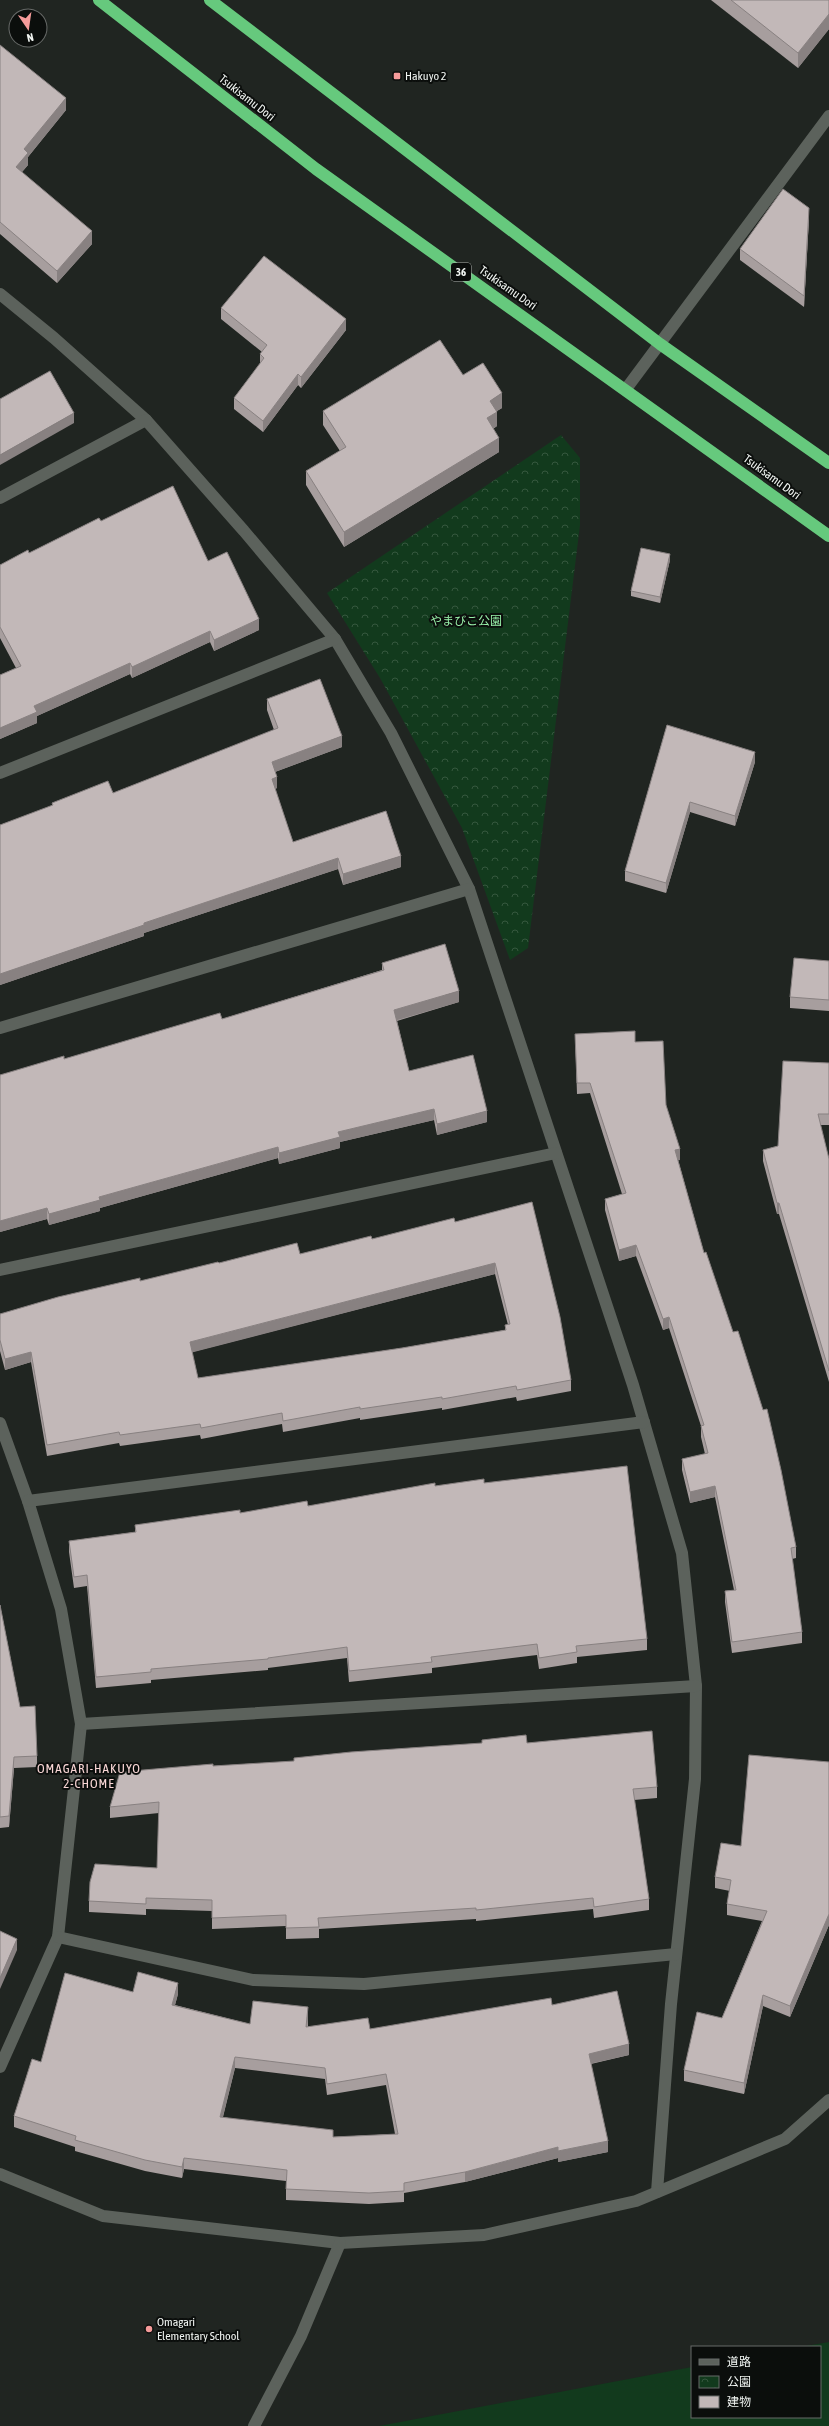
<svg xmlns="http://www.w3.org/2000/svg" width="829" height="2426" font-family="'Asap Condensed','Noto Sans JP',sans-serif">
	<defs>
		<pattern id="park-crowns" width="20" height="18" patternUnits="userSpaceOnUse"><rect width="20" height="18" fill="#123a1d"/><path d="M2 6a3 3 0 1 1 6 0M12 15a3 3 0 1 1 6 0" fill="none" stroke="#35573e"/></pattern>
	</defs>
	<rect width="100%" height="100%" fill="#202521"/>
	<!-- park -->
	<polygon fill="url(#park-crowns)" points="561,435 580,458 580,525 528,948 510,960 462,828 380,678 327,593"/>
	<!-- pitch -->
	<polygon fill="#123a1d" points="829,2342 829,2426 379,2426 692,2367 692,2417 820,2417 820,2347 800,2347"/>
	<g fill="none" stroke-linecap="round" stroke-linejoin="round">
		<!-- minor -->
		<g stroke="#5c625c" stroke-width="12">
			<polyline points="0,294 54,338 146,420 244,531 335,639 391,733 469,889 633,1385 682,1553 696,1686 695,1779 671,2004 657,2192"/>
			<polyline points="626,389 829,116"/>
			<polyline points="0,498 146,420"/>
			<polyline points="0,773 335,639"/>
			<polyline points="0,1028 469,889"/>
			<polyline points="0,1270 556,1153"/>
			<polyline points="0,1423 28,1501 61,1609 81,1724 58,1937 0,2067"/>
			<polyline points="28,1501 644,1422"/>
			<polyline points="81,1724 696,1686"/>
			<polyline points="58,1937 253,1980 364,1984 676,1954"/>
			<polyline points="0,2174 103,2216 340,2243 484,2235 636,2201 785,2139 829,2100"/>
			<polyline points="254,2426 301,2336 340,2243"/>
		</g>
		<!-- highway -->
		<g stroke="#66c97d" stroke-width="12">
			<polyline points="99,0 316,169 829,536"/>
			<polyline points="210,0 660,344 829,463"/>
		</g>
	</g>
	<!-- wall -->
	<g fill="#a79e9e" fill-rule="evenodd">
		<polygon points="711,0 829,0 829,29 798,68"/>
		<polygon points="0,45 66,110 28,157 28,165 22,172 92,244 57,283 0,234"/>
		<polygon points="809,219 804,307 740,260 740,249"/>
		<polygon points="221,308 346,330 301,388 298,385 263,432 234,409 234,398 260,364 260,354 262,352 221,319"/>
		<polygon points="463,375 502,408 497,411 497,426 493,429 499,452 344,547 306,485 306,471 340,451 323,425 323,411"/>
		<polygon points="101,521 208,561 259,630 214,651 210,642 132,678 130,674 37,716 37,723 0,739 0,675 16,668 0,638 0,565 29,553"/>
		<polygon points="670,560 660,603 631,596 631,591"/>
		<polygon points="267,699 342,747 275,772 277,788 275,789 293,842 401,867 343,885 338,869 144,933 144,936 0,985 0,825 52,806 52,803 113,793 274,730 267,710"/>
		<polygon points="667,725 755,762 735,826 690,812 666,893 625,881 625,871"/>
		<polygon points="829,961 829,1011 790,1008 790,997"/>
		<polygon points="382,963 459,1002 397,1021 409,1071 487,1122 437,1135 434,1120 340,1142 340,1148 279,1164 278,1158 100,1208 100,1211 49,1225 47,1219 0,1232 0,1075 222,1019 382,970"/>
		<polygon points="575,1034 635,1042 666,1105 680,1160 678,1160 704,1253 796,1547 796,1558 792,1559 802,1632 802,1643 732,1653 725,1602 725,1591 734,1590 715,1497 690,1503 682,1470 682,1459 705,1454 701,1437 701,1426 669,1328 663,1330 636,1256 619,1261 605,1210 605,1199 622,1194 590,1093 577,1094"/>
		<polygon points="829,1063 829,1125 820,1125 829,1159 829,1382 779,1214 777,1214 763,1161 763,1150 778,1146"/>
		<path d="M532,1202L571,1380V1391L517,1401L516,1397L442,1410V1408L360,1420V1418L283,1432L282,1424L201,1439L200,1435L120,1446L119,1443L47,1456L31,1362L5,1370L0,1351V1314L140,1281L219,1263L300,1254L455,1222ZM495,1274L508,1325H505V1330L402,1348L198,1378L192,1352Z"/>
		<polygon points="484,1483 647,1639 647,1650 577,1657 577,1663 539,1669 537,1655 432,1668 432,1673 349,1682 347,1658 268,1668 268,1670 151,1680 151,1683 96,1688 87,1586 74,1588 69,1552 69,1541 135,1532 135,1525 240,1513 308,1506 435,1486"/>
		<polygon points="0,1605 20,1707 37,1756 37,1767 14,1768 9,1827 0,1828"/>
		<polygon points="527,1743 657,1787 657,1798 634,1800 649,1899 649,1910 594,1918 593,1909 476,1921 476,1919 319,1929 319,1938 286,1939 286,1926 212,1929 212,1911 146,1909 146,1915 89,1912 89,1901 157,1868 159,1813 110,1818 110,1807 213,1766 294,1762"/>
		<polygon points="829,1762 829,1925 790,2017 763,2006 744,2094 684,2081 684,2070 722,2018 762,1921 727,1915 727,1904 730,1891 715,1888 715,1877 741,1846"/>
		<path d="M133,1992L178,1994L175,2005L250,2024L308,2018V2027L370,2029L552,2005L629,2055L591,2064L608,2152L558,2162V2158L465,2182L404,2193V2202L369,2204L286,2200V2181L184,2169L182,2178L145,2171L75,2151V2147L14,2127V2116L41,2062ZM235,2068L325,2079L327,2095L386,2085L395,2134L333,2137L223,2117Z"/>
	</g>
	<!-- shaded-wall -->
	<g fill="#888181">
		<polygon points="829,14 829,29 798,68 798,53"/>
		<polygon points="66,98 66,110 28,157 28,165 16,179 16,167 24,149"/>
		<polygon points="809,208 809,219 804,307 804,296"/>
		<polygon points="92,231 92,244 57,283 57,271"/>
		<polygon points="346,319 346,330 301,388 301,377"/>
		<polygon points="298,374 298,385 263,432 263,421"/>
		<polygon points="502,393 502,408 490,415 490,401"/>
		<polygon points="497,412 497,426 487,433 487,418"/>
		<polygon points="74,413 74,423 0,465 0,455"/>
		<polygon points="499,438 499,452 344,547 344,532"/>
		<polygon points="670,554 670,560 660,603 660,597"/>
		<polygon points="259,619 259,630 214,651 214,640"/>
		<polygon points="210,631 210,642 132,678 132,667"/>
		<polygon points="130,663 130,674 37,716 37,723 0,739 0,728 34,706"/>
		<polygon points="342,736 342,747 272,773 272,762"/>
		<polygon points="755,752 755,762 735,826 735,816"/>
		<polygon points="277,777 277,788 272,790 272,779"/>
		<polygon points="690,802 690,812 666,893 666,883"/>
		<polygon points="401,856 401,867 343,885 343,874"/>
		<polygon points="338,858 338,869 144,933 144,936 0,985 0,974 144,923"/>
		<polygon points="459,991 459,1002 394,1021 394,1010"/>
		<polygon points="434,1109 434,1120 340,1142 340,1148 279,1164 279,1153 338,1132"/>
		<polygon points="487,1111 487,1122 437,1135 437,1124"/>
		<polygon points="278,1147 278,1158 100,1208 100,1211 49,1225 49,1214 99,1197"/>
		<polygon points="680,1149 680,1160 675,1161 675,1150"/>
		<rect x="777" y="1203" width="2" height="11"/>
		<polygon points="47,1208 47,1219 0,1232 0,1221"/>
		<polygon points="636,1245 636,1256 619,1261 619,1250"/>
		<polygon points="495,1263 495,1274 190,1353 190,1342"/>
		<polygon points="669,1317 669,1328 663,1330 663,1319"/>
		<polygon points="31,1352 31,1362 5,1370 5,1359"/>
		<polygon points="715,1486 715,1497 690,1503 690,1492"/>
		<polygon points="14,1757 14,1768 9,1827 9,1816"/>
		<polygon points="829,1914 829,1925 790,2017 790,2006"/>
		<polygon points="17,1939 17,1950 0,1989 0,1978"/>
		<polygon points="178,1983 178,1994 172,2016 172,2005"/>
		<polygon points="763,1995 763,2006 744,2094 744,2083"/>
		<polygon points="308,2007 308,2018 306,2038 306,2027"/>
		<polygon points="629,2044 629,2055 589,2064 589,2054"/>
		<polygon points="235,2057 235,2068 220,2128 220,2117"/>
		<polygon points="608,2141 608,2152 558,2162 558,2151"/>
		<polygon points="558,2147 558,2158 465,2182 465,2172"/>
		<polygon points="184,2158 184,2169 182,2178 182,2167"/>
	</g>
	<!-- building -->
	<g fill="#c2b8b8" stroke="#888181" fill-rule="evenodd">
		<polygon points="731,0 829,0 829,14 798,53"/>
		<polygon points="0,45 66,98 24,149 28,153 16,167 92,231 57,271 0,222"/>
		<polygon points="783,189 809,208 804,296 740,249"/>
		<polygon points="264,256 346,319 301,377 298,374 263,421 234,398 264,358 260,354 267,345 221,308"/>
		<polygon points="440,340 463,375 483,363 502,393 490,401 497,412 487,418 499,438 344,532 306,471 346,447 323,411"/>
		<polygon points="50,371 74,413 0,455 0,399"/>
		<polygon points="173,486 208,561 227,552 259,619 214,640 210,631 132,667 130,663 34,706 37,712 0,728 0,675 21,666 0,627 0,565 28,550 29,553 99,518 101,521"/>
		<polygon points="641,548 670,554 660,597 631,591"/>
		<polygon points="320,679 342,736 272,762 277,777 272,779 293,842 386,811 401,856 343,874 338,858 144,923 144,925 0,974 0,825 53,805 52,803 108,781 113,793 278,728 267,699"/>
		<polygon points="667,725 755,752 735,816 690,802 666,883 625,871"/>
		<polygon points="445,944 459,991 394,1010 409,1071 473,1055 487,1111 437,1124 434,1109 338,1132 340,1137 279,1153 278,1147 99,1197 100,1200 49,1214 47,1208 0,1221 0,1075 64,1056 64,1059 220,1013 222,1019 384,970 382,963"/>
		<polygon points="794,958 829,961 829,1000 790,997"/>
		<polygon points="635,1031 635,1042 663,1041 666,1105 680,1149 675,1150 704,1253 706,1252 733,1332 738,1331 763,1410 767,1409 781,1470 796,1547 791,1548 802,1632 732,1642 725,1591 736,1590 715,1486 690,1492 682,1459 708,1453 701,1426 704,1425 669,1317 663,1319 636,1245 619,1250 605,1199 626,1193 590,1083 577,1083 575,1034"/>
		<polygon points="783,1061 829,1063 829,1114 818,1114 829,1159 829,1371 779,1203 777,1203 763,1150 778,1146"/>
		<path d="M532,1202L560,1317L571,1380L517,1390L516,1386L442,1399V1397L360,1409V1407L283,1421L282,1413L201,1428L200,1424L120,1435L119,1432L47,1445L31,1352L5,1359L0,1340V1314L58,1297L140,1278V1281L218,1262L219,1263L297,1243L300,1254L371,1236L372,1239L454,1218L455,1222ZM495,1263L510,1324L505,1325L506,1330L402,1348L198,1378L190,1342Z"/>
		<polygon points="627,1466 647,1639 576,1646 577,1652 539,1658 537,1644 431,1657 432,1662 349,1671 347,1647 268,1658 268,1659 151,1669 151,1672 96,1677 87,1575 74,1577 69,1541 136,1532 135,1525 240,1510 240,1513 307,1501 308,1506 435,1483 435,1486 484,1479 484,1483"/>
		<polygon points="0,1605 20,1707 35,1706 37,1756 14,1757 9,1816 0,1817"/>
		<polygon points="652,1731 657,1787 633,1789 649,1899 594,1907 593,1898 476,1910 476,1908 318,1918 319,1927 286,1928 286,1915 212,1918 212,1900 146,1898 146,1904 89,1901 90,1882 95,1864 157,1868 159,1802 110,1807 120,1772 213,1764 213,1766 294,1761 294,1758 351,1752 482,1743 482,1740 526,1735 527,1743"/>
		<polygon points="749,1755 829,1762 829,1914 790,2006 763,1995 744,2083 684,2070 697,2012 722,2018 767,1911 727,1904 731,1880 715,1877 721,1843 741,1846"/>
		<polygon points="0,1931 17,1939 0,1978"/>
		<path d="M138,1972L178,1983L172,2005L250,2024L253,2001L308,2007L306,2027L368,2018L370,2029L551,1998L552,2005L617,1991L629,2044L589,2054L608,2141L558,2151V2147L465,2172L404,2183V2191L369,2193L286,2189L287,2170L184,2158L182,2167L145,2160L75,2140L76,2136L14,2116L32,2059L41,2062L65,1973L133,1992ZM235,2057L325,2068L327,2084L386,2074L398,2134L333,2137V2130L220,2117Z"/>
	</g>
	<!-- markers -->
	<g fill="#f59b9a" stroke="#0b0e0c" stroke-width="1.5">
		<rect x="393" y="72" width="8" height="8" rx="2"/>
		<circle cx="149" cy="2329" r="4"/>
	</g>
	<g text-anchor="middle" dominant-baseline="central" stroke-width="4" stroke-linejoin="round" paint-order="stroke">
		<!-- shield labels -->
		<rect fill="#0b0e0c" stroke="#acb0ad" stroke-width="1" x="451" y="263" width="20" height="18" rx="3"/>
		<g font-size="11" font-weight="bold" fill="#f1f5f2">
			<text x="461" y="272">36</text>
		</g>
		<!-- poi labels -->
		<g font-size="12" fill="#f1f5f2" stroke="#0b0e0c" text-anchor="start">
			<text x="405" y="76">Hakuyo 2</text>
			<text x="157" y="2322">Omagari<tspan x="157" dy="14">Elementary School</tspan></text>
		</g>
		<!-- street labels -->
		<g font-size="12" fill="#f1f5f2" stroke="#0b0e0c">
			<text transform="translate(247 98) rotate(38)">Tsukisamu Dori</text>
			<text transform="translate(508 288) rotate(35)">Tsukisamu Dori</text>
			<text transform="translate(772 477) rotate(36)">Tsukisamu Dori</text>
		</g>
		<!-- park labels -->
		<g font-size="12" fill="#98f0a9" stroke="#0b0e0c">
			<text x="466" y="621">やまびこ公園</text>
		</g>
		<!-- neighbourhood labels -->
		<g font-size="13" letter-spacing="1" fill="#f9d6d5" stroke="#0b0e0c">
			<text x="89" y="1768">OMAGARI-HAKUYO<tspan x="89" dy="15">2-CHOME</tspan></text>
		</g>
	</g>
	<!-- legend -->
	<rect x="691" y="2346" width="130" height="72" fill="#0b0e0c" stroke="#676a68"/>
	<rect x="699" y="2359" width="20" height="6" fill="#5c625c" stroke="#676a68"/>
	<text x="727" y="2366" font-size="12" fill="#f1f5f2">道路</text>
	<rect x="699" y="2376" width="20" height="12" fill="url(#park-crowns)" stroke="#676a68"/>
	<text x="727" y="2386" font-size="12" fill="#f1f5f2">公園</text>
	<rect x="699" y="2396" width="20" height="12" fill="#c2b8b8" stroke="#676a68"/>
	<text x="727" y="2406" font-size="12" fill="#f1f5f2">建物</text>
	<!-- north arrow -->
	<g transform="translate(28 28) rotate(167)"><circle r="19" fill="#0b0e0c" stroke="#676a68"/>
	<path d="M0-3L7 15L0 10L-7 15Z" fill="#f59b9a"/>
	<text y="-6" font-size="11" font-weight="bold" text-anchor="middle" fill="#f1f5f2">N</text>
	</g>
</svg>
